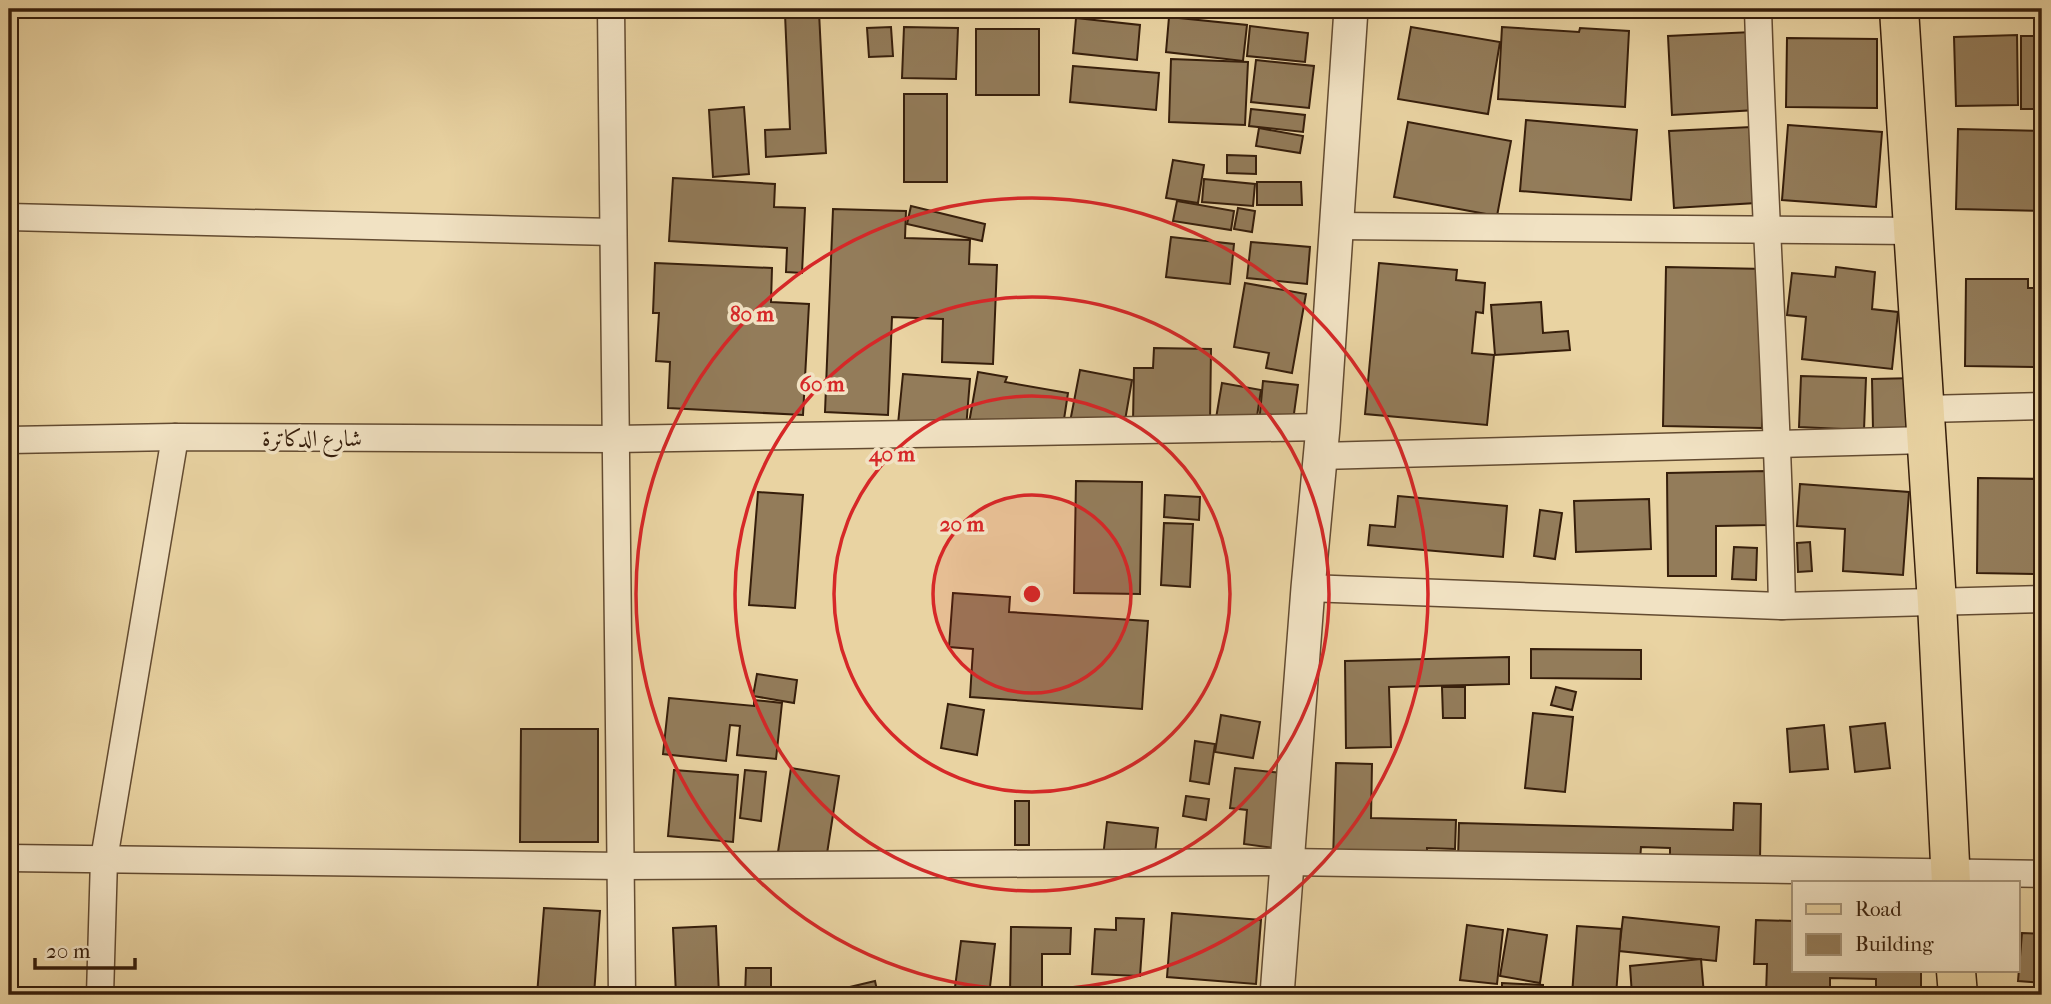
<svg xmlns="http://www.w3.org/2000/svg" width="2051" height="1004" font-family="'IM FELL French Canon',Amiri,serif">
	<rect width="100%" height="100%" fill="#e9d3a2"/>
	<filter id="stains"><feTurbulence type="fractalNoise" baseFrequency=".00286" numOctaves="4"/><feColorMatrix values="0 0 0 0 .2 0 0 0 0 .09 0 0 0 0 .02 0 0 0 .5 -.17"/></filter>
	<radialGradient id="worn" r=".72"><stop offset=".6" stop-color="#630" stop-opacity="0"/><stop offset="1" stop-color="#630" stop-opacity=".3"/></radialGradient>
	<!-- building -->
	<g fill="#937c5a" stroke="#361e0b" stroke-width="2">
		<polygon points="819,12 826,153 766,157 765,130 790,129 785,14"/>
		<polygon points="1169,17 1247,25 1243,61 1166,52"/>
		<polygon points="1076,18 1140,25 1137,60 1073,53"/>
		<polygon points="1250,26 1308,33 1305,62 1247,56"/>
		<polygon points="891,27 893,56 869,57 867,28"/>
		<polygon points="904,27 958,28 956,79 902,78"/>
		<polygon points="1411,27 1500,42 1488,114 1398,99"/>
		<polygon points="1502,27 1579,32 1580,28 1629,31 1625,107 1498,99"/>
		<rect x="976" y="29" width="63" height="66"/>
		<polygon points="1752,32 1756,110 1672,115 1668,36"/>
		<polygon points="2017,35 2018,105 1956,106 1954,37"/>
		<rect x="2021" y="36" width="21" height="73"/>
		<polygon points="1787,38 1877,39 1877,108 1786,107"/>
		<polygon points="1171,59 1248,62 1245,125 1169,122"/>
		<polygon points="1256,60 1314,66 1309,108 1251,102"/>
		<polygon points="1073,66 1159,73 1156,110 1070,102"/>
		<rect x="904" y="94" width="43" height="88"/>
		<polygon points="744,107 749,174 713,177 709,110"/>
		<polygon points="1251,109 1305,115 1303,132 1249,126"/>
		<polygon points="1526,120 1637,130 1631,200 1520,191"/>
		<polygon points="1408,122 1511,141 1497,216 1394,197"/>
		<polygon points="1788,125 1882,132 1876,207 1782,200"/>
		<polygon points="1751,127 1756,203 1674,208 1669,131"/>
		<polygon points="1259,128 1303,136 1300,153 1256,146"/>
		<polygon points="1958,129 2042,131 2042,211 1956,209"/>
		<polygon points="1227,155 1256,156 1256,174 1227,173"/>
		<polygon points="1173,160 1204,165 1198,203 1166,198"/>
		<polygon points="673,178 775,184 774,207 805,208 802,273 786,272 787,248 669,241"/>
		<polygon points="1204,179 1255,184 1253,206 1202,202"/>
		<polygon points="1257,182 1301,182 1302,205 1257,205"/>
		<polygon points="1177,201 1234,211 1231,230 1173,221"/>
		<polygon points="911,206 985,224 982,241 907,224"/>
		<polygon points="1238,208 1255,211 1252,232 1234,229"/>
		<polygon points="833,209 906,211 905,238 970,240 969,264 997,265 993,364 942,362 943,319 892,317 888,415 825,412"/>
		<polygon points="1171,237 1234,244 1230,284 1166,277"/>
		<polygon points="1251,242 1310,247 1307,284 1247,278"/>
		<polygon points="655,263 772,268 771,302 809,304 803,415 668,408 670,362 656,361 659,313 653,313"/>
		<polygon points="1379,263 1457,270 1456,280 1485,283 1483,313 1476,312 1472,353 1494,355 1487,425 1365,414"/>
		<polygon points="1666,267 1766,269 1762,428 1663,426"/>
		<polygon points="1836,267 1875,272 1872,309 1898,312 1892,369 1802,359 1806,317 1787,315 1792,273 1835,277"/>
		<polygon points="1966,279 2028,279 2028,288 2042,288 2042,367 1965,366"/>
		<polygon points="1245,283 1306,294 1292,373 1266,368 1269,353 1234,347"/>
		<polygon points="1541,302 1543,333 1568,331 1570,350 1495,355 1491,305"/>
		<polygon points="1154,348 1211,349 1210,423 1133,422 1134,368 1153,368"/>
		<polygon points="1080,370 1132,380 1123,432 1070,422"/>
		<polygon points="978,372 1007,377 1005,382 1068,393 1061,439 969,423"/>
		<polygon points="903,374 970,379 966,429 898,424"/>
		<polygon points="1801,376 1866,378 1864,430 1799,427"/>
		<polygon points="1916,378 1918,429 1873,430 1872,379"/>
		<polygon points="1263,381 1298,385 1292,428 1259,424"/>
		<polygon points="1222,383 1261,390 1254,436 1214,430"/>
		<polygon points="1767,471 1768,525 1716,526 1716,576 1668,576 1667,473"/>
		<polygon points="1978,478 2042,479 2042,574 1977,573"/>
		<polygon points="1076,481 1142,482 1140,594 1074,593"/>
		<polygon points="1800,484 1909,492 1903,575 1843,571 1845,529 1797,526"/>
		<polygon points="758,492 803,495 795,608 749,605"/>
		<polygon points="1165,495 1200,497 1199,520 1164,517"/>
		<polygon points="1398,496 1507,506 1503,557 1368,545 1370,525 1395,527"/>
		<polygon points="1649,499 1651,549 1576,552 1574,501"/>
		<polygon points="1540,510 1562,513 1555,559 1534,556"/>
		<polygon points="1164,523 1193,524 1190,587 1161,585"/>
		<polygon points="1810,542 1812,571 1798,572 1797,543"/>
		<polygon points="1734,547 1757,548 1756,580 1732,579"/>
		<polygon points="953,593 1010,597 1009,612 1148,621 1142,709 970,697 973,649 949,647"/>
		<polygon points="1531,649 1641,650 1641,679 1531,678"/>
		<polygon points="1509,657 1509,684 1389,687 1391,747 1346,748 1345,661"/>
		<polygon points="757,674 797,680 794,703 753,696"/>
		<polygon points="1442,687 1465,687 1465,718 1443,718"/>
		<polygon points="1556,687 1576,692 1572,710 1551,705"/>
		<polygon points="669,698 754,706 754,700 782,703 776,759 737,755 740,726 730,725 726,761 663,754"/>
		<polygon points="948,704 984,710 977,755 941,748"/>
		<polygon points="1533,713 1573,717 1565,792 1525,788"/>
		<polygon points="1221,715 1260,722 1253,758 1215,752"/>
		<polygon points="1885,723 1890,768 1855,772 1850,727"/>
		<polygon points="1824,725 1828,769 1790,772 1787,729"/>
		<polygon points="521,729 598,729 598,842 520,842"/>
		<polygon points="1195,741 1215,744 1209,784 1190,781"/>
		<polygon points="1336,763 1372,764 1371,818 1456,820 1455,849 1427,848 1427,862 1333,859"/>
		<polygon points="791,768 839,776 826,860 778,852"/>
		<polygon points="1235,768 1282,773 1273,848 1244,844 1247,810 1230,808"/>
		<polygon points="674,770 738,775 733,842 668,836"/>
		<polygon points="745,770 766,772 761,821 740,818"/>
		<polygon points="2035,773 2042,773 2042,816 2036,816"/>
		<polygon points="1186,796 1209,799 1206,820 1183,816"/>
		<rect x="1015" y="801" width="14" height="44"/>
		<polygon points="1734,803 1761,804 1760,859 1670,856 1670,848 1641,847 1640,861 1458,859 1459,823 1733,830"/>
		<polygon points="1107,822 1158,828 1154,862 1103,857"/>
		<polygon points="544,908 600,911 594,995 537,995"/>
		<polygon points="1172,913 1261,920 1256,984 1167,977"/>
		<polygon points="1623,917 1719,927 1716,961 1619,951"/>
		<polygon points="1116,918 1144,919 1140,976 1092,974 1095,929 1116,930"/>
		<polygon points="1756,920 1794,921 1794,971 1921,971 1921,995 1876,995 1876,979 1830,978 1830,995 1766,995 1767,964 1754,964"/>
		<polygon points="1467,925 1503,930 1497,984 1460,980"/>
		<polygon points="716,926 719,995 676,995 673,928"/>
		<polygon points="1577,926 1621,929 1616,995 1572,995"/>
		<polygon points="1011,927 1071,928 1070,954 1042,954 1042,995 1010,995"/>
		<polygon points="1508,929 1547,935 1540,983 1500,976"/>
		<polygon points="2022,933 2042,934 2042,983 2018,981"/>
		<polygon points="961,941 995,944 989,995 954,995"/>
		<polygon points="1701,959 1704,995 1632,995 1630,966"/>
		<polygon points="746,968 771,968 771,995 745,995"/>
		<polygon points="875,981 878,995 816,995"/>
		<polygon points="1502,983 1543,985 1543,995 1502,995"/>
		<polygon points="1405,992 1496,993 1405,995"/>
	</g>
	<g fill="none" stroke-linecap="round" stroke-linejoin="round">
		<!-- minor casing -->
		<g stroke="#634b31" stroke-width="29">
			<g id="minor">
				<polyline points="611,9 622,995"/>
				<path d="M1758,9C1764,208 1778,406 1782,606"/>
				<polyline points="9,217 613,232"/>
				<polyline points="1336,226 1913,231"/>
				<polyline points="1925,409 2042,406"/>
				<polyline points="9,440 175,437 615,439 1323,427"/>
				<polyline points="1320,456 1926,440"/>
				<polyline points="1308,588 1782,606 2042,599"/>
				<polyline points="9,858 621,866 1287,862 2042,874"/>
				<polyline points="100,995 104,859 175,437"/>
			</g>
		</g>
		<!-- tertiary casing -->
		<g stroke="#634b31" stroke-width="36">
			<polyline id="tertiary" points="1277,995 1308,588 1323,427 1351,9"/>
		</g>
		<!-- primary casing -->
		<g stroke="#361e0b" stroke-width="41">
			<g id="primary">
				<polyline points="1899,9 1937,603 1951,883"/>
				<polyline points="1956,971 1958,995"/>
			</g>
		</g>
		<!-- minor -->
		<use href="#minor" stroke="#f1e2c3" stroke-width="26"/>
		<!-- tertiary -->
		<use href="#tertiary" stroke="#f1e2c3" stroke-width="33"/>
		<!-- primary -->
		<use href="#primary" stroke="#e9d3a2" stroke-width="38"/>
	</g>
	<!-- distance rings -->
	<circle cx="1032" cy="594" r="99" fill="#d62828" fill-opacity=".12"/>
	<g fill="none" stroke="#d62828" stroke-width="3.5">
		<circle cx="1032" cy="594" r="99"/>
		<circle cx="1032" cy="594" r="198"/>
		<circle cx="1032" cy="594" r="297"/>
		<circle cx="1032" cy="594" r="396"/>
	</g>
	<g text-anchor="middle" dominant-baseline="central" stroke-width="7" stroke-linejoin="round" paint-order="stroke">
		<!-- street labels -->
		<g font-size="23" fill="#361e0b" stroke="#f1e2c3">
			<text x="312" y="438">شارع الدكاترة</text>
		</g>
	</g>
	<circle cx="1032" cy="594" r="10" fill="#d62828" stroke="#f1e2c3" stroke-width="3.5"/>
	<g font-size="21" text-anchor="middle" font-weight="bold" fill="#d62828" stroke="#f1e2c3" stroke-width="7" stroke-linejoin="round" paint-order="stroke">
		<text x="752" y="321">80 m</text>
		<text x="822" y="391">60 m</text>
		<text x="892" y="461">40 m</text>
		<text x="962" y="531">20 m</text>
	</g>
	<!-- margin -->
	<rect width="2051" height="1004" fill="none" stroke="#e9d3a2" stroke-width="35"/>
	<rect x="10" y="10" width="2030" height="983" fill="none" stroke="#361e0b" stroke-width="3.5"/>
	<rect x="18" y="18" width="2016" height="969" fill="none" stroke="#361e0b" stroke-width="2"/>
	<!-- legend -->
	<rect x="1792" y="881" width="228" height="91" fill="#f1e2c3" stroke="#a69479" stroke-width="2"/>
	<rect x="1806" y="904" width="35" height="10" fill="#e9d3a2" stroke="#a69479" stroke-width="2"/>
	<text x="1855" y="916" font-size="21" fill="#361e0b">Road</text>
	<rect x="1806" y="934" width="35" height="21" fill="#937c5a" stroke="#a69479" stroke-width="2"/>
	<text x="1855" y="951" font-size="21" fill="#361e0b">Building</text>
	<!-- scale -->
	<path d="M35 958v10h100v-10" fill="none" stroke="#361e0b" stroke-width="3.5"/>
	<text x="46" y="958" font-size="21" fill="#361e0b" stroke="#f1e2c3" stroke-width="5" paint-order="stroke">20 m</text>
	<rect width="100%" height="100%" filter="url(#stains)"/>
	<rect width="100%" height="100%" fill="url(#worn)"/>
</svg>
